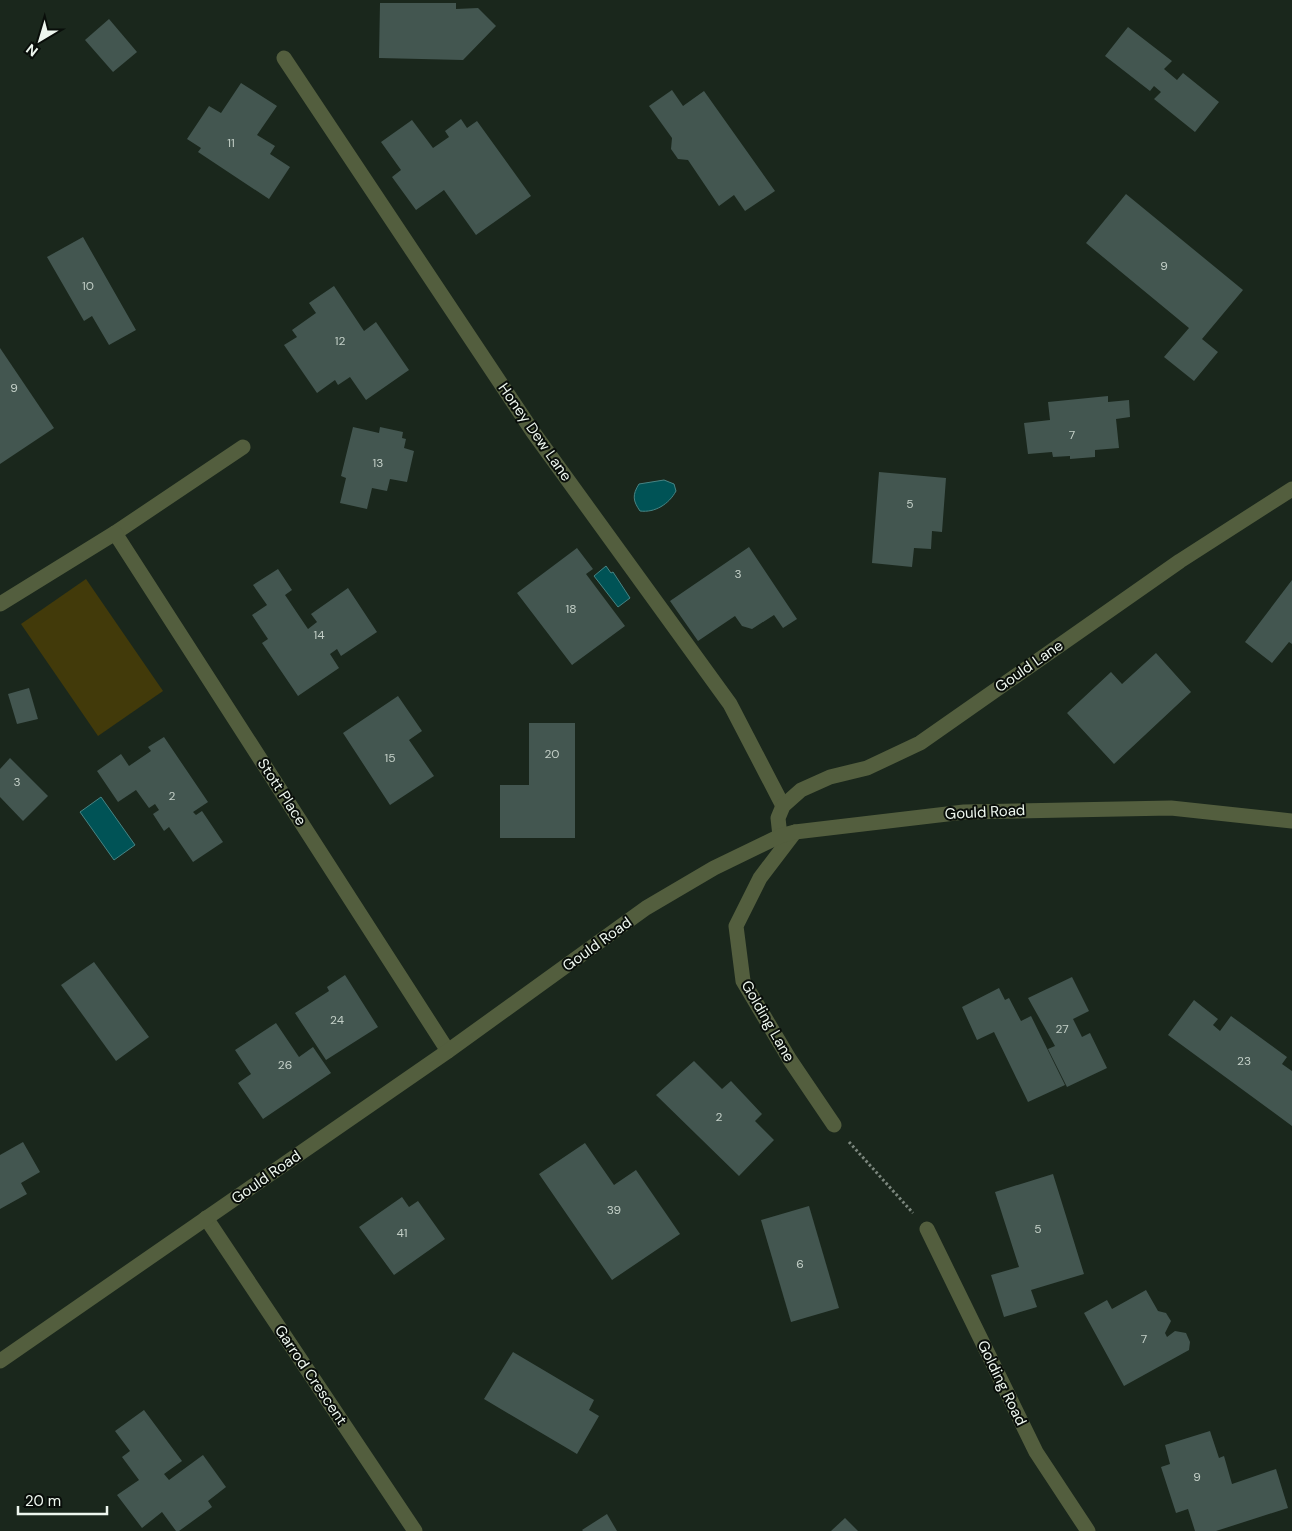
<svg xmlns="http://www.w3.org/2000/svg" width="1292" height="1531" font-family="'DM Sans',sans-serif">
	<rect width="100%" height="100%" fill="#1a271c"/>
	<!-- green -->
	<polygon fill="#423a0a" points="86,579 163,691 98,736 21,624"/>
	<!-- water -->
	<g fill="#005356" stroke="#478484">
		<path d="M664,480L674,484L676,491C669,504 655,513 640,511C633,501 632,495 639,484Z"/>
		<polygon points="606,566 611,573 613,572 630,598 618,607 594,576"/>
		<polygon points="101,797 135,845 114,860 80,812"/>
	</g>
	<!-- building -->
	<g fill="#435650">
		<polygon points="380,3 456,3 456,9 478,8 496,26 463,60 379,58"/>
		<polygon points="109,19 137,52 113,72 85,40"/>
		<polygon points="1128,27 1172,61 1164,69 1177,80 1183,73 1219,102 1195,132 1154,99 1161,92 1154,86 1150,91 1105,56"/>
		<polygon points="241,83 277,106 257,135 275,146 270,154 290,167 269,199 198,152 201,148 187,139 209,106 221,113"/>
		<polygon points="672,90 683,106 704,91 775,191 745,211 734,195 719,206 688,160 678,159 671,149 672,138 649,106"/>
		<polygon points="461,119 467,128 477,121 531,196 476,235 444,190 416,210 392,177 401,170 381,142 412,120 433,148 449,137 445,131"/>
		<polygon points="1126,194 1243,290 1202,339 1218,352 1194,381 1164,357 1189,328 1086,243"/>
		<polygon points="83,237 136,330 109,345 92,316 84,321 47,257"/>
		<polygon points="334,286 364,331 376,322 409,370 366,400 350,377 338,385 335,380 317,393 284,345 297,337 292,330 316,313 309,303"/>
		<polygon points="0,348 54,428 0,464"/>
		<polygon points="1108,396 1108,402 1129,400 1130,417 1116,419 1119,448 1095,450 1095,457 1070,459 1070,456 1053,457 1052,452 1028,454 1024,423 1050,420 1048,402"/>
		<polygon points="353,427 379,433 380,427 403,432 402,438 406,439 404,448 414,451 407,482 390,479 387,491 372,488 367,509 340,503 346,478 341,476"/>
		<polygon points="879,472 946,478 942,532 932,531 931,549 914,548 912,567 872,563"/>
		<polygon points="749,547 797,619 783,628 774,615 752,629 742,626 735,616 698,641 670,601"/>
		<polygon points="577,548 593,569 586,574 625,626 572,665 517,593"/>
		<polygon points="278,569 292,590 285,595 308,629 317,622 311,614 348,588 377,632 341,656 337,649 330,654 339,668 298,696 262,643 268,639 252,615 267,605 253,585"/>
		<polygon points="1292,580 1292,644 1289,642 1272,663 1245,642"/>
		<polygon points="1156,653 1191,692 1114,764 1067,713 1111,672 1122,684"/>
		<polygon points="29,688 38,719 17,724 8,694"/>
		<polygon points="398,696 422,731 409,740 434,776 390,805 343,733"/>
		<polygon points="529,723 575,723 575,838 500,838 500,785 529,785"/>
		<polygon points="164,737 208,802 193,812 196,815 202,811 223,842 193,862 169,827 164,831 153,814 159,810 155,804 149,808 136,790 118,802 97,771 121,754 129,766 151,751 148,747"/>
		<polygon points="10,758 48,796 23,821 0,797 0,769"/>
		<polygon points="94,962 149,1037 116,1061 61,985"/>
		<polygon points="345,975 378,1027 326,1060 295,1013 329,991 327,987"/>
		<polygon points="1072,977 1089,1011 1073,1019 1082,1037 1090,1033 1107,1068 1067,1087 1048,1049 1055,1046 1028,998"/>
		<polygon points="999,988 1005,1000 1009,998 1021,1021 1031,1016 1065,1085 1028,1102 994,1032 977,1040 962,1007"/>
		<polygon points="1194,1000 1218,1019 1213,1025 1220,1031 1231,1016 1287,1057 1282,1064 1292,1071 1292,1126 1168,1035"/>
		<polygon points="276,1023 299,1057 313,1047 331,1073 263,1119 238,1083 251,1074 235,1050"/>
		<polygon points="694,1061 722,1089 731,1081 762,1114 755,1121 774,1140 739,1176 656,1095"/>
		<polygon points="23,1142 40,1172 21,1183 27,1194 0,1209 0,1155"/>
		<polygon points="585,1143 614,1185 636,1170 680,1234 612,1280 539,1174"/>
		<polygon points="1053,1174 1084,1274 1031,1290 1037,1307 1004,1317 991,1275 1019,1267 995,1192"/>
		<polygon points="402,1197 409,1207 418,1201 445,1239 394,1275 359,1227"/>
		<polygon points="809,1206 839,1308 791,1322 761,1220"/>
		<polygon points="1146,1290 1158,1311 1166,1313 1171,1321 1165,1333 1167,1337 1175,1331 1186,1333 1190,1342 1189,1350 1124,1386 1084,1313 1107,1300 1112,1309"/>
		<polygon points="513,1352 594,1400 589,1410 599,1416 577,1454 484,1399"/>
		<polygon points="144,1410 182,1461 164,1474 169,1480 203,1455 226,1487 208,1501 212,1507 179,1531 176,1531 162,1512 142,1528 117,1495 139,1480 122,1457 130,1451 115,1431"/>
		<polygon points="1210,1431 1219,1458 1224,1456 1232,1484 1276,1469 1288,1508 1216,1531 1195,1531 1188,1509 1176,1513 1161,1467 1170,1464 1165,1445"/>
		<polygon points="607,1514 617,1531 583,1531 582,1530"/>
		<polygon points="845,1518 858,1531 831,1531"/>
	</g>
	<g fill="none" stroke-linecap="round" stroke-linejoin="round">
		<!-- path -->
		<polyline stroke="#7c877e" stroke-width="3" stroke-dasharray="2.5 2.5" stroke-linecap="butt" points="849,1142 913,1213"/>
		<!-- street -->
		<g stroke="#535e3e" stroke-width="15">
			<polyline points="284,58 533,432 730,704 783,806"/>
			<polyline points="115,533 243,447"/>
			<polyline points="0,604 115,533 448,1051"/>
			<polyline points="795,832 760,878 736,926 743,981 790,1060 834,1125"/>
			<polyline points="780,836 778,818 783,806 801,790 830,777 867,768 920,743 1180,561 1292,489"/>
			<polyline points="206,1218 415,1531"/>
			<polyline points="927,1229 1036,1452 1088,1531"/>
			<polyline points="0,1361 448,1051 646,908 714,868 780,836 795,832 964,812 1171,808 1292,821"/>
		</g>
	</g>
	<g text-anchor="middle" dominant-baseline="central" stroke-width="4" stroke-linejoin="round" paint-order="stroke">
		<!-- number labels -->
		<g font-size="12" fill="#c3cfc7">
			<text x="231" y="143">11</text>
			<text x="1164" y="266">9</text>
			<text x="88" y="286">10</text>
			<text x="340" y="341">12</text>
			<text x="14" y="388">9</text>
			<text x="1072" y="435">7</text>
			<text x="378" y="463">13</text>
			<text x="910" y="504">5</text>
			<text x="738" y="574">3</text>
			<text x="571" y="609">18</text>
			<text x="319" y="635">14</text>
			<text x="552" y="754">20</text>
			<text x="390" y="758">15</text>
			<text x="17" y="782">3</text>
			<text x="172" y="796">2</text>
			<text x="337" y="1020">24</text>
			<text x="1062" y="1029">27</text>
			<text x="1244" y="1061">23</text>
			<text x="285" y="1065">26</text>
			<text x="719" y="1117">2</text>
			<text x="614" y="1210">39</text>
			<text x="1038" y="1229">5</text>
			<text x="402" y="1233">41</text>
			<text x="800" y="1264">6</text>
			<text x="1144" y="1339">7</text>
			<text x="1197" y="1477">9</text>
		</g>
		<!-- street labels -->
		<g font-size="15" fill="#eef7ef" stroke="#090e0a">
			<text transform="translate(535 432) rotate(55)">Honey Dew Lane</text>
			<text transform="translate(1029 666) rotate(-35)">Gould Lane</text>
			<text transform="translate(282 792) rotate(57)">Stott Place</text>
			<text transform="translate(985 812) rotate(-3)">Gould Road</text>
			<text transform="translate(597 944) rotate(-36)">Gould Road</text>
			<text transform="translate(768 1021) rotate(60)">Golding Lane</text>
			<text transform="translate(266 1177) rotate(-35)">Gould Road</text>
			<text transform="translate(311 1375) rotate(56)">Garrod Crescent</text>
			<text transform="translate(1002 1383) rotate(64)">Golding Road</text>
		</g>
	</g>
	<!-- north arrow -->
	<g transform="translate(40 40) rotate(218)" stroke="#090e0a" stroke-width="4" paint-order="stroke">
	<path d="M0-4L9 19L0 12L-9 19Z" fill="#eef7ef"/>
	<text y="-8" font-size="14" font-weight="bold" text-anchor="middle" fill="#eef7ef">N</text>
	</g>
	<!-- scale -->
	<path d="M18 1506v8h89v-8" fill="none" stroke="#eef7ef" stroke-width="2.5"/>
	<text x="25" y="1506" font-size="15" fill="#eef7ef" stroke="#090e0a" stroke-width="4" paint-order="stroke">20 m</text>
</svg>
